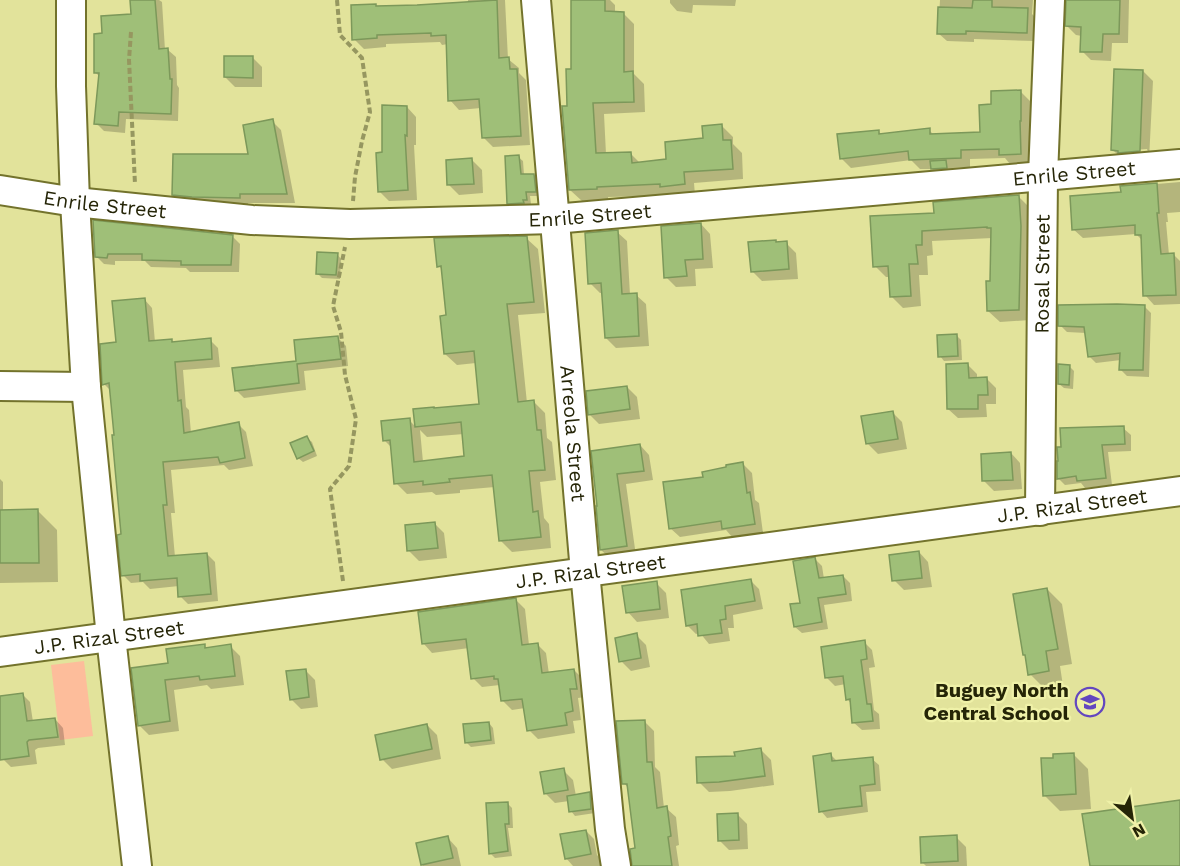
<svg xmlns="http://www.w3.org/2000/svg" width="1180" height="866" font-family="'Work Sans',sans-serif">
	<rect width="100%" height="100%" fill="#e2e39b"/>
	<!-- green -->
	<polygon fill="#fdbd9b" points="84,661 93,736 60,740 51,665"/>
	<!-- shadow -->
	<g fill="#0003" fill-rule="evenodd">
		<polygon points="131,0 159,0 162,2 165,50 168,50 176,57 177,85 179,88 178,121 126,119 125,133 104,131 96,123 100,77 95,72 104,35 133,16"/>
		<polygon points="468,0 505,0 508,59 519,68 519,73 526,80 530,145 493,147 483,137 481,108 459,110 450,100 448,44 442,45 440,42 386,44 386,47 364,49 354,39 377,8 468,3"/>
		<polygon points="573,0 610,0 615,5 615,13 623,13 634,24 634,74 644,84 645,112 604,114 606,154 630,153 641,164 668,160 704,139 722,126 733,137 733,144 742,153 743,179 694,183 695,195 608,197 608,200 582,201 570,190 569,107 573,70"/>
		<polygon points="670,0 736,0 735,6 693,5 692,13 677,11 670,3"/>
		<polygon points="940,0 1033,0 1032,14 1036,18 1035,41 974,39 974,42 947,41 938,33"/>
		<polygon points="1068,0 1129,0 1128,43 1112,43 1111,61 1091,60 1082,51 1082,36 1076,35 1067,26"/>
		<polygon points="252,57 262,67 262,87 235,87 225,77"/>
		<path d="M1143,71L1153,81L1149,160H1123L1113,150ZM1147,149L1148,152L1121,154V151Z"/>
		<polygon points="1020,91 1030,101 1030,130 1029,130 1030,163 1010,164 1005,158 970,159 970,167 952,168 956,171 942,179 932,169 920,169 911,160 851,168 841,158 878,131 882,135 929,130 934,135 982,134 993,106"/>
		<polygon points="407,107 416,117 416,145 414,145 417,200 389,201 379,191 383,154"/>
		<polygon points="272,121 281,130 295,203 248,203 248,206 183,204 174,195 250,155"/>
		<polygon points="518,157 523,161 524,175 534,175 538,180 540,196 530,196 531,204 527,204 527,207 513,208 508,203"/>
		<polygon points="472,160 482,170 483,193 459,195 449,185"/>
		<polygon points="1180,182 1180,212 1167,213 1168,222 1166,222 1169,255 1173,254 1180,261 1180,304 1154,305 1145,295 1143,241 1136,234 1083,238 1073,229 1122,193 1122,187"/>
		<polygon points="1018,196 1030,208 1030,320 1000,322 988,311 991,282 992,238 932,241 933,255 927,256 928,275 919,275 921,306 903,308 891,296 890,277 886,277 875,266 935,214"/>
		<polygon points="94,222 232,236 240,244 239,272 190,272 186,268 151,267 145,261 115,261 115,265 104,264 96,256"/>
		<polygon points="701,224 710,234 713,268 695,269 696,286 676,287 666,277"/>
		<polygon points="617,232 627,241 630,295 636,295 646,304 649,346 616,348 606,338 603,293 600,293 590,283"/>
		<path d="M526,238L538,249L545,313L518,315L527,403L534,402L545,413L547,438L552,442L556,480L540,482L544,518L549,524L551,548L512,552L500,540L495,487L460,490V493L436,495L432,492L407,494L396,483L392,448L384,440L409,420L416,427L415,410L481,405L476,363L457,365L445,354L448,316L443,271L439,266ZM420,430L427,437L464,434L466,457L423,462Z"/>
		<polygon points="775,241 778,244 786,243 796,253 798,279 762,281 752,271"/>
		<polygon points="337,254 341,259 340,279 322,278 317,273"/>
		<polygon points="144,299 152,308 155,342 171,340 174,343 210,340 218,348 220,367 183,370 186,407 189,410 191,433 238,424 246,432 253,466 229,470 224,465 171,470 175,513 171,513 175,557 207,554 215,562 218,601 188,604 180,596 179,586 150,589 143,582 131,583 123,575 123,536 112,392 104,384 117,343"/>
		<polygon points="1144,306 1151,313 1149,377 1127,376 1120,369 1121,360 1096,363 1089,356 1086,333 1067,332 1060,325"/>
		<polygon points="956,335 961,340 962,360 944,361 940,356"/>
		<polygon points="338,338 346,346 348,366 304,371 306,390 244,398 236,390 298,362"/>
		<polygon points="968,365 977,374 977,379 987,379 996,388 996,404 986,404 987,417 958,418 948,409"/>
		<polygon points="1069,366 1074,371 1073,389 1064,388 1059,384"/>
		<polygon points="627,387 637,397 640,419 599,424 590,415"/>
		<polygon points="892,412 902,422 907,449 878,454 868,444"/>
		<polygon points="1123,428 1131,435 1131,451 1108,452 1112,485 1085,488 1081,483 1065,485 1058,478"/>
		<polygon points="307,438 312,442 317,456 303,462 298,458"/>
		<polygon points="640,445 649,455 653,480 626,484 636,556 611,559 601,550 593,452"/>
		<polygon points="1011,453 1020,463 1022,489 994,491 984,481"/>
		<polygon points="743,464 752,473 755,500 759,503 763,533 733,538 726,530 680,537 670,528 704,478"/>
		<polygon points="0,479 3,482 3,512 38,511 57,530 58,582 0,583"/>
		<polygon points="434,523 444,533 447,558 419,561 409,551"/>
		<polygon points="919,552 928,562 932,587 904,590 894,580"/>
		<polygon points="815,559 822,566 824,579 843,576 850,583 852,601 824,605 828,629 802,633 795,627"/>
		<polygon points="750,580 759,589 763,609 733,615 734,628 728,628 730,641 709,644 700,633 696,634 687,625"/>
		<polygon points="656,583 666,593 669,618 637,622 628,612"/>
		<polygon points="1047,589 1062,604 1072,664 1060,666 1063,686 1045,689 1030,674"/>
		<polygon points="516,600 525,609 529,645 537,644 546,653 549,674 574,670 583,679 585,697 578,698 581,720 573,721 575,733 538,739 529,730 525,708 512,710 503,701 500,685 482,687 473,678 469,648 432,653 424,644"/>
		<polygon points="636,635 646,645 650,667 631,671 621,661"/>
		<polygon points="864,642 872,650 875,667 869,668 874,710 879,714 880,729 862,730 853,722 852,704 847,699 846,684 835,686 827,678"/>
		<polygon points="204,646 208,649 230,646 240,656 244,685 211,689 207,685 174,690 179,731 149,735 139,725 169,664"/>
		<polygon points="305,670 315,680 318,707 301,709 291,699"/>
		<polygon points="22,694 30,702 33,722 55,719 63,728 65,745 38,748 35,750 37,764 11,767 3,759 0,752 0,697"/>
		<polygon points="644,721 654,731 655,767 660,772 664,808 666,808 676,817 679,845 676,846 679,866 634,866 637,849 629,789 624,783"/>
		<polygon points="489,723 493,728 495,744 471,747 466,742"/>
		<polygon points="427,725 437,735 441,759 392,769 382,759"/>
		<polygon points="761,750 771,760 774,785 730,791 709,792 699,782 737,757"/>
		<polygon points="1073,754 1088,769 1091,809 1060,811 1045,796 1055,759"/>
		<polygon points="831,755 838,762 872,759 879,765 881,791 866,792 868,812 827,818 821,811"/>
		<polygon points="563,770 573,780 576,796 589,794 594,798 595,813 575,816 571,811 569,801 555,803 545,793"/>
		<polygon points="508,804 512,808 513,828 508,828 512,856 495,858 490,853"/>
		<polygon points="737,814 747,824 748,849 729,850 719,840"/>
		<polygon points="586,831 594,839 597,855 605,863 605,866 573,866 566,858"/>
		<polygon points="956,837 966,847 967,866 926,866 922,862"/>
		<polygon points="448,838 457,848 461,866 423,866 422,864"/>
	</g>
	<!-- building -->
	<g fill="#9fbf78" stroke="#7c985a" stroke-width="1.5">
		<polygon points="130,0 155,0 159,49 168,48 170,79 172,79 171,114 119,112 118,126 94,124 99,73 94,73 94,34 102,33 101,16 131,14"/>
		<polygon points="497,0 499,58 509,57 510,69 517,69 521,136 482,138 479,99 448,101 446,35 431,36 431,33 377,35 377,38 352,40 351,5 376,4 376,6 417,5"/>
		<polygon points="571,0 605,0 605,11 624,12 624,72 633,71 634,102 593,103 596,153 631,152 632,163 666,159 665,142 703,138 702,126 722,124 723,140 731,140 733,169 684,172 685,184 660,187 660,184 597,187 597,189 569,190 562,106 567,106 566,69 571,69"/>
		<polygon points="973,0 992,0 992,7 1028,8 1027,33 966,31 966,34 937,34 938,7 972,8"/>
		<polygon points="1066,0 1120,0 1119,34 1103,34 1102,52 1080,52 1081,27 1065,26"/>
		<polygon points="224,56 253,56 253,78 224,77"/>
		<polygon points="1114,69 1143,70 1140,151 1118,153 1118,151 1111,150"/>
		<polygon points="1021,90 1021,121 1020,121 1021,154 999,155 999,149 961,150 961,158 909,160 908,151 840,159 837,134 879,130 879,134 930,128 930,134 980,132 979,105 991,104 991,91"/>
		<polygon points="382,105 407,106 407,136 405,135 408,190 378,192 376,153 382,152"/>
		<polygon points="273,119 287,194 240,194 240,198 192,197 172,195 173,154 248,154 243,125"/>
		<polygon points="519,155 521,174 534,174 536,192 526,192 527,200 523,200 524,203 507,204 505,156"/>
		<polygon points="472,158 474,184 447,185 446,160"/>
		<polygon points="946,160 947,168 931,169 930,161"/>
		<polygon points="1157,183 1159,213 1157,213 1161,254 1174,253 1176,295 1143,296 1141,235 1135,235 1135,225 1072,230 1070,196 1121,192 1120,186"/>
		<polygon points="1019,195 1021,226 1019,310 987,311 986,281 990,281 991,228 987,228 987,227 922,231 922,245 916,245 918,264 909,264 911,296 890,297 888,266 873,267 870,216 934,213 933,202"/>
		<polygon points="93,220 233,235 231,265 181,265 181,261 142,260 142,254 108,254 107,258 95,257"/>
		<polygon points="701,223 703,259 685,260 687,276 664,278 661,226"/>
		<polygon points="618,230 622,294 637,293 639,336 605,338 601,283 588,284 585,233"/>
		<polygon points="527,236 534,302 507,304 518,402 534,400 537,430 541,430 545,470 529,471 533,512 538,511 541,537 499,541 492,475 449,479 450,482 423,485 423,481 394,484 390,440 383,441 381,421 410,418 414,462 464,456 461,422 415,427 413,409 434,407 434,408 479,404 474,351 444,354 440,316 446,315 441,266 437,267 434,238"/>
		<polygon points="776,240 776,242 787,241 789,269 751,272 748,242"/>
		<polygon points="317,252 338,253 336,275 316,274"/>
		<polygon points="145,298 149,341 172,339 172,342 211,338 212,359 175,362 178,401 181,400 184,433 239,422 245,458 220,463 218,457 163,462 167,505 163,505 168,556 207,553 211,594 178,597 177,578 140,581 140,574 121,576 117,535 121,534 112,435 114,435 109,383 102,385 100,344 116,342 112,301"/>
		<polygon points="1117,304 1145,305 1143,370 1119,370 1120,353 1088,357 1084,327 1058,326 1058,305"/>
		<polygon points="957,334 958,356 938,357 937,335"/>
		<polygon points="338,336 341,359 297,364 299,383 235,391 232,368 296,361 294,340"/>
		<polygon points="968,363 969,378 987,377 988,395 978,395 978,409 947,409 946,364"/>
		<polygon points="1058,364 1070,365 1069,385 1058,384"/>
		<polygon points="627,386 630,409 588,415 586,391"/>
		<polygon points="893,411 898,439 866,444 861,416"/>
		<polygon points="1124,426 1125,444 1102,445 1106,478 1077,481 1076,476 1057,479 1057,461 1058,461 1057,447 1061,447 1060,428"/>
		<polygon points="307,436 314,451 297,459 290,443"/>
		<polygon points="640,444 644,471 617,474 627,546 600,550 596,506 597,506 591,451"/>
		<polygon points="1011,452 1013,480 982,481 981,454"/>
		<polygon points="743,462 747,493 750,492 755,524 722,529 721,521 669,529 663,482 703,477 702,472 726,467 726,465"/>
		<polygon points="38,509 39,563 0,563 0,510"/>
		<polygon points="435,522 438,548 407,551 405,525"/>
		<polygon points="919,551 922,578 892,581 889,555"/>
		<polygon points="815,557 819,578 843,575 846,594 818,598 822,622 794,627 790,604 800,603 793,561"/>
		<polygon points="751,579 755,601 725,606 726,619 720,620 722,633 698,636 697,624 686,626 681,590"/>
		<polygon points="657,581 660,609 626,613 622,586"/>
		<polygon points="1047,588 1058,649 1046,651 1049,671 1028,675 1025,655 1023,655 1013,594"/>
		<polygon points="516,598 522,645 538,643 542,673 574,669 577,689 570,689 573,711 565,713 567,725 527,731 522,699 501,701 498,679 494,679 494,676 471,679 466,639 422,644 418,612"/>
		<polygon points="637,633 641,658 619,662 615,638"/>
		<polygon points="865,640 867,659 861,660 867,704 871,704 873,721 852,723 850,699 846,700 843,676 825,678 821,647"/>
		<polygon points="205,644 205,648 231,644 235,676 200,680 199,676 165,680 170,721 138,726 131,668 168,663 166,649"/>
		<polygon points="306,669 309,697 290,700 286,671"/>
		<polygon points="23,693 27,721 55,718 58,737 29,740 27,742 29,756 0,760 0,696"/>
		<polygon points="645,720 647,762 652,762 657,808 667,806 671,836 668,837 672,866 632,866 630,849 635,848 627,784 622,784 616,721"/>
		<polygon points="489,722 491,740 465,743 463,724"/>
		<polygon points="427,724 432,749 380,760 375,735"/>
		<polygon points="761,748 765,776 719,782 697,783 696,757 735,756 734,752"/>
		<polygon points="831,753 832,761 873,757 875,784 860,786 862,806 836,809 819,812 813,756"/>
		<polygon points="1074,753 1076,794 1043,796 1041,758 1053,758 1053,754"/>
		<polygon points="564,768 568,790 544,794 540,772"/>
		<polygon points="590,792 591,809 569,812 567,796"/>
		<polygon points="1180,800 1180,866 1090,866 1082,814"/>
		<polygon points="508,802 509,824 505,824 508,851 489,854 486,803"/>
		<polygon points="738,813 739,840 718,841 717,814"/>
		<polygon points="586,830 591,854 565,859 560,834"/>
		<polygon points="957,835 958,861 921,863 920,837"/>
		<polygon points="448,836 453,858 421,865 416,843"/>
	</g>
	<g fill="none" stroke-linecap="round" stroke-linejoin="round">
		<!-- minor casing -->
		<g stroke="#73732c" stroke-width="32">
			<g id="minor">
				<polyline points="71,0 71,86 75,202 86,387 111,637 137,866"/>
				<path id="s1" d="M536,0L585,572L610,829L616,866"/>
				<path id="s2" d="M0,190L75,202L252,220L350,224L554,219L1180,164"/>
				<polyline points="0,386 86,387"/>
				<path id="s3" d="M1040,511L1043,176L1050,0"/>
				<path id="s4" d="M0,652L1180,491"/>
			</g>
		</g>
		<!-- path -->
		<g stroke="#969760" stroke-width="4" stroke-dasharray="6 3" stroke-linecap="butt">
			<polyline points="337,0 340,35 362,58 370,112 362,141 355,177 353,201"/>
			<polyline points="131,32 129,60 135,184"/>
			<polyline points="343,581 330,489 349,466 356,419 345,375 341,332 333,306 345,247"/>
		</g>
		<!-- minor -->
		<use href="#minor" stroke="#fff" stroke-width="28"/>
	</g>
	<!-- icons -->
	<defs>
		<g id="school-ring" transform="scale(1.5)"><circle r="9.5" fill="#eff1a8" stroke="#6347bf" stroke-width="1.5"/><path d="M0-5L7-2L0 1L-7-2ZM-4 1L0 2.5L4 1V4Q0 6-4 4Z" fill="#6347bf"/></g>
	</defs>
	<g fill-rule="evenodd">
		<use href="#school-ring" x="1090" y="702"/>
	</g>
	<g text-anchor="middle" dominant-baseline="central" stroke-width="4.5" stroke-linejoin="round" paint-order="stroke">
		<!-- street labels -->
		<g font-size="20" fill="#252507" stroke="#eff1a8">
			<text stroke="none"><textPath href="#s2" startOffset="1078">Enrile Street</textPath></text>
			<text stroke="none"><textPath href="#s2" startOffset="106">Enrile Street</textPath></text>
			<text stroke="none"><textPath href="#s2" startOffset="592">Enrile Street</textPath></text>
			<text stroke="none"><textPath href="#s3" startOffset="237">Rosal Street</textPath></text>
			<text stroke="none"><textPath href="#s1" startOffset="435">Arreola Street</textPath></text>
			<text stroke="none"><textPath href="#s4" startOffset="1082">J.P. Rizal Street</textPath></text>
			<text stroke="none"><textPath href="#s4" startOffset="596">J.P. Rizal Street</textPath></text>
			<text stroke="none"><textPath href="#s4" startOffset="110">J.P. Rizal Street</textPath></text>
		</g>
		<!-- poi labels -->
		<g font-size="20" font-weight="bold" fill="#252507" stroke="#eff1a8" text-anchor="end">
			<text x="1069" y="690">Buguey North<tspan x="1069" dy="23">Central School</tspan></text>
		</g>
	</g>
	<!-- north arrow -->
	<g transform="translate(1132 818) rotate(151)" stroke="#eff1a8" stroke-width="4.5" paint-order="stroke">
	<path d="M0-4.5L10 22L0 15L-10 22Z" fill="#252507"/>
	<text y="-9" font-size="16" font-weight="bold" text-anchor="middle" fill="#252507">N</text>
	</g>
</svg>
